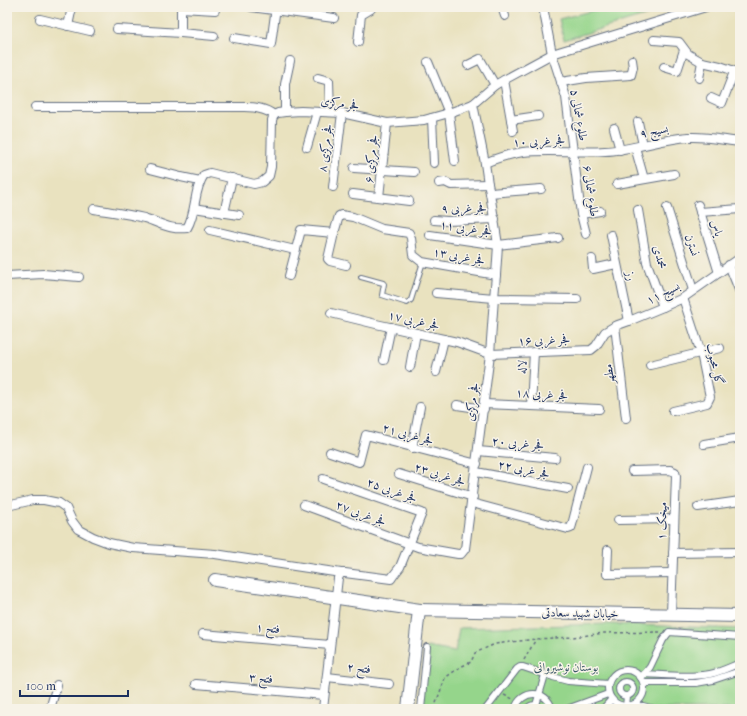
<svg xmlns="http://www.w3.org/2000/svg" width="747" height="716" font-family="'IM FELL French Canon',Amiri,serif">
	<rect width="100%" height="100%" fill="#f7f3e8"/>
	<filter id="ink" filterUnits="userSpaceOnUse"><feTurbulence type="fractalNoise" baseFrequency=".025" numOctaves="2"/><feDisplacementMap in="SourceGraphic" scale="8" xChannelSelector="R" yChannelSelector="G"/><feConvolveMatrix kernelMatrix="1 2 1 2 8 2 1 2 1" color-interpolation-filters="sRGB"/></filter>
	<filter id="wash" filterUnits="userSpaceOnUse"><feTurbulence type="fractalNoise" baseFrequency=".012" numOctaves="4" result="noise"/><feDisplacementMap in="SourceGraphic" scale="16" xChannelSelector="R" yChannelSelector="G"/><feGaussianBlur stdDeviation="0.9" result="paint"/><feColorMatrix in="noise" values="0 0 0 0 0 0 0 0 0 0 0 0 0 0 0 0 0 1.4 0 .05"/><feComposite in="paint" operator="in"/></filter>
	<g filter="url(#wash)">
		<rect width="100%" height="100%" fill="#e9e2bf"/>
		<!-- green -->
		<g fill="#95d58b" stroke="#588274">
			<polygon points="607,7 675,7 564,40 559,19"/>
			<polygon points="609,624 740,629 740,709 421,709 427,647 455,652 459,628"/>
		</g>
	</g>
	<g filter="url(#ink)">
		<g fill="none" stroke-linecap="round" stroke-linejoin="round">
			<!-- service casing -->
			<g stroke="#636e80" stroke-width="6">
				<polyline id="service" points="361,277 383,283 384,284 382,295 407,303 411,300 423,262"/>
			</g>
			<!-- pedestrian casing -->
			<g stroke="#636e80" stroke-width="8">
				<g id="pedestrian">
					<circle cx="626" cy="688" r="18"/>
					<path d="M644,674C666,675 689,678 710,674C720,672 730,667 740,663"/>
					<polyline points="641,678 650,667 663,640 669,632 740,637"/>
					<circle cx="626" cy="689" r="7"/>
					<polyline points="644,683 696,683 713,680 740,671"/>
					<polyline points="627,696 626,707 643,706 654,709"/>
					<polyline points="536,705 545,675"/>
					<polyline points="421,709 427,647"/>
					<polyline points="486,709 517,669 520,667 523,667 553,677 568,681 608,684"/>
					<path d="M515,709C521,689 547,689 552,709"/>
					<path d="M527,709C531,704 537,704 540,709"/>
					<polyline points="567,709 608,694"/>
					<polyline points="603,709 611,700"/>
				</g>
			</g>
			<!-- minor casing -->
			<g stroke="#636e80" stroke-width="10">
				<g id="minor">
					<polyline points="251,7 334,18"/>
					<polyline points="502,7 505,16"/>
					<polyline points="543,7 552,54 566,97 581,214 586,234"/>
					<polyline points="181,8 215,10"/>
					<polyline points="40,19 90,31"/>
					<polyline points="68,26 72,7"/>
					<polyline points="117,29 181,33 214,36"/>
					<polyline points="181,33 181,7"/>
					<polyline points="234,38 271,44 276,7"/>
					<polyline points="654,40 679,42 688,54 702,62 720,66 740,73"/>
					<polyline points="358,42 361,15 371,9 371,7"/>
					<polyline points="428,62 449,113 455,161"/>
					<polyline points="468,65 480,59 495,85"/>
					<polyline points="664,67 677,71 684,50"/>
					<polyline points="318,78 329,81 330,112"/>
					<polyline points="699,78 702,62"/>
					<polyline points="504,80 513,131"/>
					<polyline points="561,82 586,78 631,75 633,67 632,60"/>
					<polyline points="711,98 722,103 734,72"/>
					<path d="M35,107H244C255,107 265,108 274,115"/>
					<polyline points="285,112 285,84 290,61"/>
					<polyline points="274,115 278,113 285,112 301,111 342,113 387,123 424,120 449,113 473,104 495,85 504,80 552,54 706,7"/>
					<polyline points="432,118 434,163"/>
					<polyline points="511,120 538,116"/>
					<polyline points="638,122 643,145"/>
					<polyline points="614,128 620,150"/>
					<polyline points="307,147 317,112"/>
					<polyline points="635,147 644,179"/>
					<path d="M485,163C497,158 509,154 523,152C550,149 577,153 605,151C633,150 660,139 689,137C706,136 723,140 740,142"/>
					<polyline points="354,168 414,172"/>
					<polyline points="150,169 181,177 200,181"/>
					<polyline points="439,183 445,182 451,185 488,184"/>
					<polyline points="617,184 674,174"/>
					<polyline points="333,187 342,113"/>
					<polyline points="490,193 541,189"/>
					<polyline points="353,194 409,201"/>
					<polyline points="379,197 387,123"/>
					<polyline points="698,205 719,273"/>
					<polyline points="194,208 239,215"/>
					<polyline points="667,208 693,290"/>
					<path d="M94,209C111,212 128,214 144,218C161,223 169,230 187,228C197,212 193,190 204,175L210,173L254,184L262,182L269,176L271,167L272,120L274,115"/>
					<polyline points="638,210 647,263 663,307"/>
					<polyline points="700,212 740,209"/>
					<polyline points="224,213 232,178"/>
					<polyline points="581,214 600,211"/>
					<polyline points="434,220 447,221 495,219"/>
					<polyline points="210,230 295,250"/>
					<polyline points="430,235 498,245 558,238"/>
					<polyline points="611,235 629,321"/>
					<polyline points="592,259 593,269 616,264"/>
					<polyline points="346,265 330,261 328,259 334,233 339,216 341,215 353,217 382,229 409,233 411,238 413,255 422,262 496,275"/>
					<polyline points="729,265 740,292"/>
					<polyline points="7,276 43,274 79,277"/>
					<polyline points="289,276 301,230 334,233"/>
					<polyline points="436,293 494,298 577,299"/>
					<polyline points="331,313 376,324 457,342 490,354 591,350 596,346 605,332 615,326 629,321 663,307 683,298 740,258"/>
					<polyline points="615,326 626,418"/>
					<polyline points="384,360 391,327"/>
					<polyline points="650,365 720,348"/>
					<polyline points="410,367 416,333"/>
					<polyline points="436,372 444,339"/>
					<polyline points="484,404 599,409"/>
					<polyline points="457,405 484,409"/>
					<polyline points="531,406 534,352"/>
					<polyline points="673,411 707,403 710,397 701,353 683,298"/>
					<polyline points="704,444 740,438"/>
					<polyline points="412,448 420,407"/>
					<polyline points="478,451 555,458"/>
					<polyline points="330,452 359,462 366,435 477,464"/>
					<polyline points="632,471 670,470 675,472 676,476 671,614"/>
					<polyline points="476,472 568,489"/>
					<polyline points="399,474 473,497"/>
					<polyline points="323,479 422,513 400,567 393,576 391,579 345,573 341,573 338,578 323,709"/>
					<polyline points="472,503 568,529 571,528 572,525 587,467"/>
					<polyline points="304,505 418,547 458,554 461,554 465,549 490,354 494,298 496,275 498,245 490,193 488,184 485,163 473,104"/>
					<polyline points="7,506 33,500 44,500 59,503 66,508 72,521 78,529 93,537 109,543 133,548 215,554 341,573"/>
					<polyline points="698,507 740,501"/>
					<polyline points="618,520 674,519"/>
					<polyline points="608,550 607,574 672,573"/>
					<polyline points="673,553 740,552"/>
					<polyline points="203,634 330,645"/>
					<polyline points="327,677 389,684"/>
					<polyline points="196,684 324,695"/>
					<polyline points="50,709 57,685"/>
				</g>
			</g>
			<!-- secondary casing -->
			<g stroke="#636e80" stroke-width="14">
				<g id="secondary">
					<polyline points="215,580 420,610"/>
					<polyline points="408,709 419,610 740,616"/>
				</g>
			</g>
			<!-- path -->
			<g stroke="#636e80" stroke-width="1.5" stroke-dasharray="3 3" stroke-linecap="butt">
				<polyline points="524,660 536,639"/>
				<polyline points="504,695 513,699"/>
				<polyline points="434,709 445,678 460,667 471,662 475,653 495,644 536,639 573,637 604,633 661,632"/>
			</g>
			<!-- service -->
			<use href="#service" stroke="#fff" stroke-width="4"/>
			<!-- pedestrian -->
			<use href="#pedestrian" stroke="#fff" stroke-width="6"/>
			<!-- minor -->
			<use href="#minor" stroke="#fff" stroke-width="8"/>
			<!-- secondary -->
			<use href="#secondary" stroke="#fff" stroke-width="12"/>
		</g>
	</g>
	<g text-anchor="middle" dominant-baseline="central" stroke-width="3" stroke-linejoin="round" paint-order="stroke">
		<!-- street labels -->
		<g font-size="12" fill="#1b2f5e" stroke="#f7f3e8">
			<text transform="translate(340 103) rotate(8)">فجر مرکزی</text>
			<text transform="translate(579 115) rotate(80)">طلوع شمالی ۵</text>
			<text transform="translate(654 131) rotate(-11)">بسیج ۹</text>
			<text transform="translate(539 141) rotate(-3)">فجر غربی ۱۰</text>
			<text transform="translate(325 148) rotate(-83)">فجر مرکزی ۸</text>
			<text transform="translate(371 159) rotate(-84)">فجر مرکزی ۶</text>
			<text transform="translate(591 191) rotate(82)">طلوع شمالی ۶</text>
			<text transform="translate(464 208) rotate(-1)">فجر غربی ۹</text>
			<text transform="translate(466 228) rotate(8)">فجر غربی ۱۱</text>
			<text transform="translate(717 228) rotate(73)">یاس</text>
			<text transform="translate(692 245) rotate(72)">نسترن</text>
			<text transform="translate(459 256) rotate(10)">فجر غربی ۱۳</text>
			<text transform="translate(660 257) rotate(76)">محمدی</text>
			<text transform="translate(631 276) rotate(78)">رز</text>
			<text transform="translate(663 293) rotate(-26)">بسیج ۱۱</text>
			<text transform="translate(414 320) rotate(12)">فجر غربی ۱۷</text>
			<text transform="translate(544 340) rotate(-2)">فجر غربی ۱۶</text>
			<text transform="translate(715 364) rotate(77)">گل محبوب</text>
			<text transform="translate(522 367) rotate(-87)">لاله</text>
			<text transform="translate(609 374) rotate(-97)">مطهر</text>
			<text transform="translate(542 394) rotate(3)">فجر غربی ۱۸</text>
			<text transform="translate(472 402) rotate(-83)">فجر مرکزی</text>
			<text transform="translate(408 434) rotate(15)">فجر غربی ۲۱</text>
			<text transform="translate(518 443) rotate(5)">فجر غربی ۲۰</text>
			<text transform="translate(524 469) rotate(11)">فجر غربی ۲۲</text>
			<text transform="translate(440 474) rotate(17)">فجر غربی ۲۳</text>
			<text transform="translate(392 490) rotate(19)">فجر غربی ۲۵</text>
			<text transform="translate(361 513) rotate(20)">فجر غربی ۲۷</text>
			<text transform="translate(662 521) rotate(-88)">میخک ۱</text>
			<text transform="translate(580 613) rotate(1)">خیابان شهید سعادتی</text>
			<text transform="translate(268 628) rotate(5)">فتح ۱</text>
			<text transform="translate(359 668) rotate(6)">فتح ۲</text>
			<text transform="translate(261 678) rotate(5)">فتح ۳</text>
		</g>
		<!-- park labels -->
		<g font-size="12" fill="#3a5869" stroke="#f7f3e8">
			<text x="566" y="667">بوستان نوشیروانی</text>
		</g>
	</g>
	<!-- margin -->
	<rect width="747" height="716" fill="none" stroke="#f7f3e8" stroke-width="24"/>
	<!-- scale -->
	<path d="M20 690v6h108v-6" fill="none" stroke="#1b2f5e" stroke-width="2"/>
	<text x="26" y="690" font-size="12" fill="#1b2f5e" stroke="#f7f3e8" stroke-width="3" paint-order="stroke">100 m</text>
</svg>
